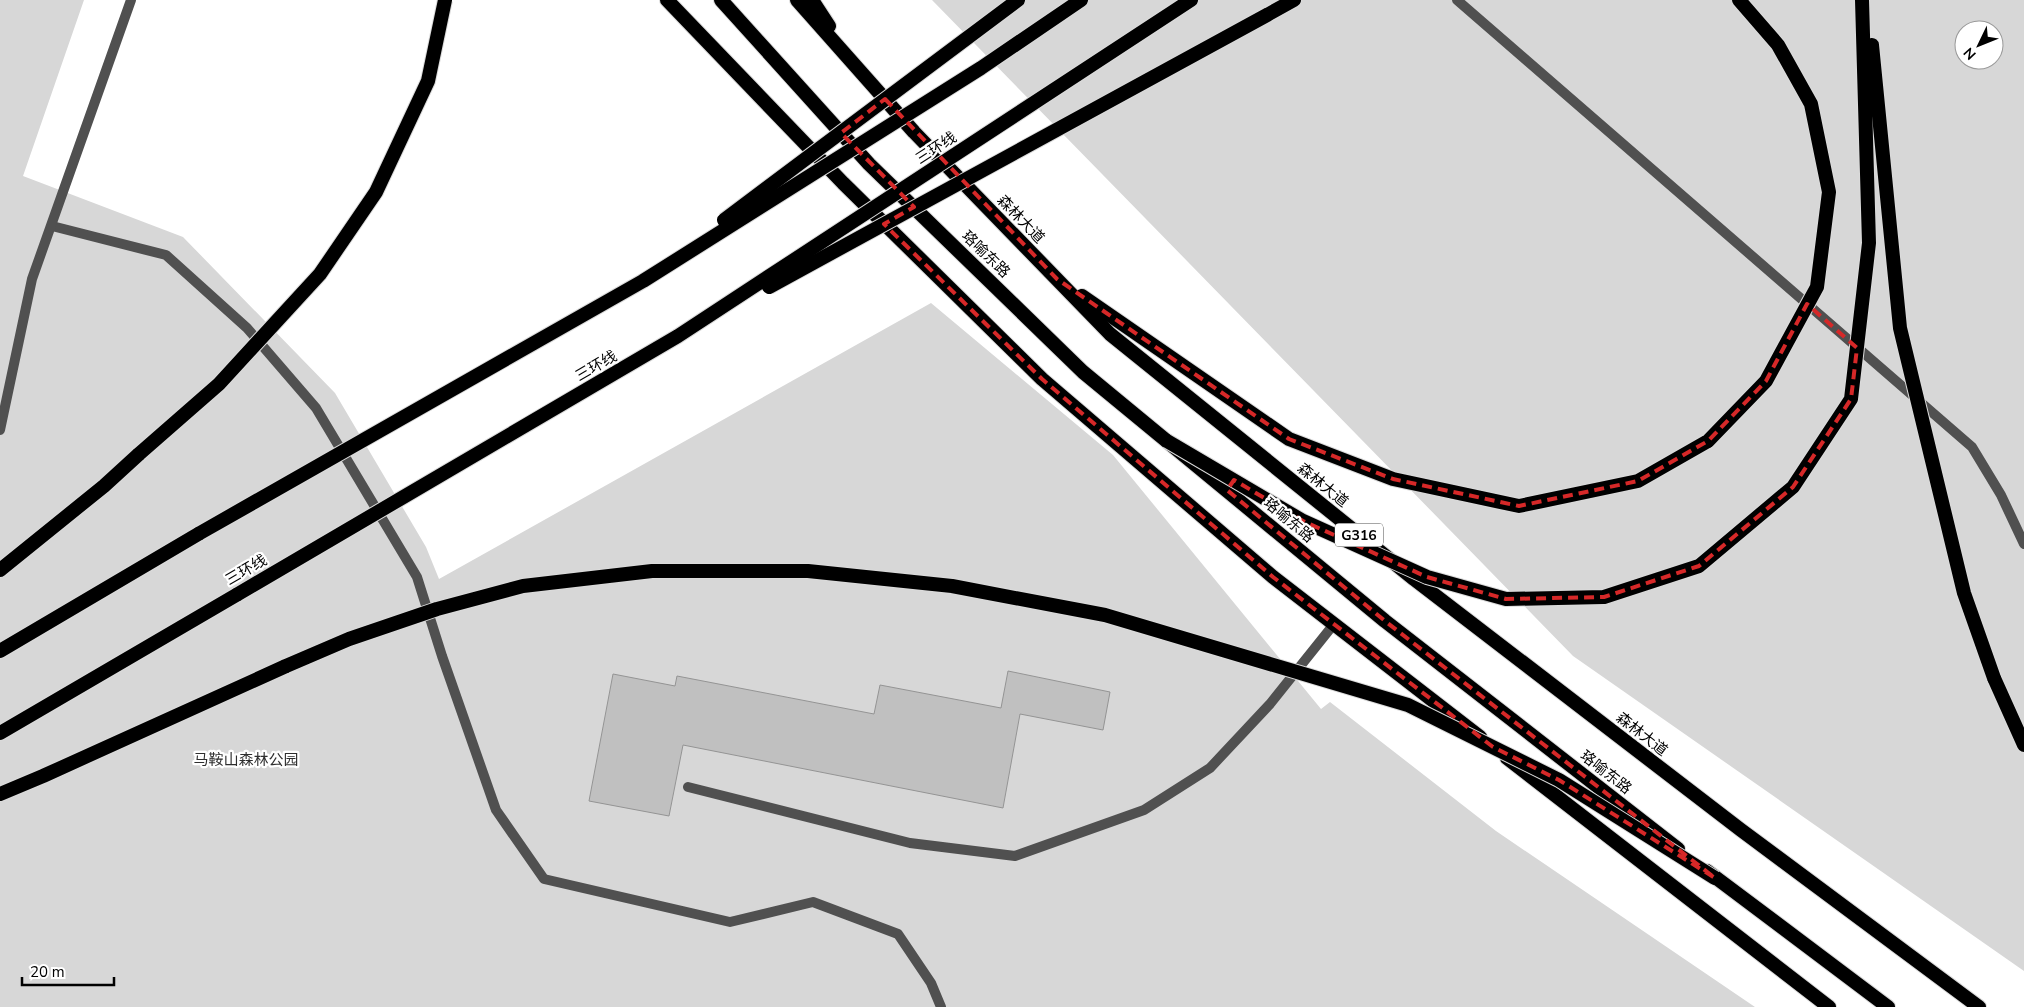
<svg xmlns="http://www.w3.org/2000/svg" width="2024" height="1007" font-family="'Nunito Sans','Noto Sans SC',sans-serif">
	<rect width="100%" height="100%" fill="#fff"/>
	<!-- green -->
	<g fill="#d7d7d7" fill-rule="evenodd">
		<polygon points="0,0 84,0 23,176 183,237 335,393 426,547 439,579 931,303 1113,455 1321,709 1330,702 1496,831 1755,1007 0,1007"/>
		<path d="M932,0H2024V971L1573,656ZM1964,30H1994V60H1964Z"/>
	</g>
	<!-- building -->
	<polygon fill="#c0c0c0" stroke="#949494" points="1008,671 1110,692 1103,730 1020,714 1003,808 683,745 669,816 589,801 613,674 675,686 677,676 874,714 880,685 1001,708"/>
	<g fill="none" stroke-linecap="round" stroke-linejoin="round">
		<!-- trunk casing -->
		<g stroke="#dbdbdb" stroke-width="16">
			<g id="trunk">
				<polyline points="667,0 843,183 1042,379 1273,577 1480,737"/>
				<polyline points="721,0 869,164 1083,372 1385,621 1678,849"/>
				<polyline points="797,0 914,132 1110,334 1414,579 1741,830 1979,1007"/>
				<polyline points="812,0 829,26"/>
				<polyline points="1267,15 1294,0"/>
				<polyline points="1082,296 1289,439 1393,479 1519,506 1638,481 1708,441"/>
				<polyline points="0,570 104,486 139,454"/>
				<polyline points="0,651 200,533"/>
				<polyline points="1994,678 2024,745"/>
				<polyline points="0,733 238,594"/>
				<polyline points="1507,758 1829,1007"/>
				<polyline points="0,794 43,776 286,666"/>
				<polyline points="1707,871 1888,1007"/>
			</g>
		</g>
		<!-- service -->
		<g stroke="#505050" stroke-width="10">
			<polyline points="52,226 166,255 247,328 316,408 417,577 442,656 496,810 544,879 730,922 813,902 898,934 931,983 941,1007"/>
			<polyline points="688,787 910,843 1015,856 1144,810 1210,768 1270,704 1334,624"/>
		</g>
		<!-- minor -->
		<g stroke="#505050" stroke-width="10">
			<polyline points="1457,0 1972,447 2001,495 2024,544"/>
			<polyline points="0,430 32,279 131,0"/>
		</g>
		<!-- trunk -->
		<use href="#trunk" stroke="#000" stroke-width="14"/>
		<!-- trunk-bridge casing -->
		<g stroke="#dbdbdb" stroke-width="16" stroke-linecap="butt">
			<g id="trunk-bridge">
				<polyline points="1872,45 1900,328 1964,593 1994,678"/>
				<polyline points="724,220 1018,0"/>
				<polyline points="769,287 1267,15"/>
				<polyline points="1167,441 1303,521 1427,577 1506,599 1604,597 1699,566 1793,487 1851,399 1869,243 1862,0"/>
				<polyline points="1708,441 1766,381 1817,287 1829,192 1811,104 1778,45 1739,0"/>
				<polyline points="139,454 219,384 320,274 376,192 428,81 445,0"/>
				<polyline points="200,533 643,281 981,68 1081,0"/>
				<polyline points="238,594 678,336 1191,0"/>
				<polyline points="286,666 349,639 437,609 523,586 652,571 808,571 952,586 1105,615 1408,705 1559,780 1715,878"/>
			</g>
		</g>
		<!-- trunk-bridge -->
		<use href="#trunk-bridge" stroke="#000" stroke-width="14"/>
	</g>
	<!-- marked area -->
	<path fill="none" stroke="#d62828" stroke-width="4" stroke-dasharray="10 6" stroke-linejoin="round" d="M885,99L1057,279L1289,439L1393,479L1519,506L1638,481L1708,441L1766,381L1807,304L1857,348L1851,399L1793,487L1699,566L1604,597L1506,599L1427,577L1303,521L1234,480L1227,490L1385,621L1715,878L1559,780L1493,747L1273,577L1042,379L884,224L914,207L841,133Z"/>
	<g text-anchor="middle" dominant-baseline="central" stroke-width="4.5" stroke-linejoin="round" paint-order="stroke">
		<!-- shield labels -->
		<rect fill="#fff" stroke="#4c4c4c" stroke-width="1" x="1335" y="523.5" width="48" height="23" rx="4"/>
		<g font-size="14" font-weight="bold" fill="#000">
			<text x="1359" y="535">G316</text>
		</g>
		<!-- street labels -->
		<g font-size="15" fill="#000" stroke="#fff">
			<text transform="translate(936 148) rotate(-33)">三环线</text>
			<text transform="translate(1021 219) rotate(46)">森林大道</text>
			<text transform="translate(986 254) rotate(44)">珞喻东路</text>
			<text transform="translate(596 366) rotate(-30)">三环线</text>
			<text transform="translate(1323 485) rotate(39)">森林大道</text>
			<text transform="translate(1289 520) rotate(40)">珞喻东路</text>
			<text transform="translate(246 570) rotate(-30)">三环线</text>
			<text transform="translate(1642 734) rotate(38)">森林大道</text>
			<text transform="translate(1606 772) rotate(38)">珞喻东路</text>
		</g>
		<!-- park labels -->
		<g font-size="15" fill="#2e2e2e" stroke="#fff">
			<text x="246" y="760">马鞍山森林公园</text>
		</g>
	</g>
	<!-- north arrow -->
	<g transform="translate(1979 45) rotate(227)"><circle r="24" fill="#ffffff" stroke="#999999"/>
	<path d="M0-4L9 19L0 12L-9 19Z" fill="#000000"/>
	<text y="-8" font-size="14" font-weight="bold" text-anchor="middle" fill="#000000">N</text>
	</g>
	<!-- scale -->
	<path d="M22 977v8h92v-8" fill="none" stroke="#000000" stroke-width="2.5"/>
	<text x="30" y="977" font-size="15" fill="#000000" stroke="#ffffff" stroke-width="4" paint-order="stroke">20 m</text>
</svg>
